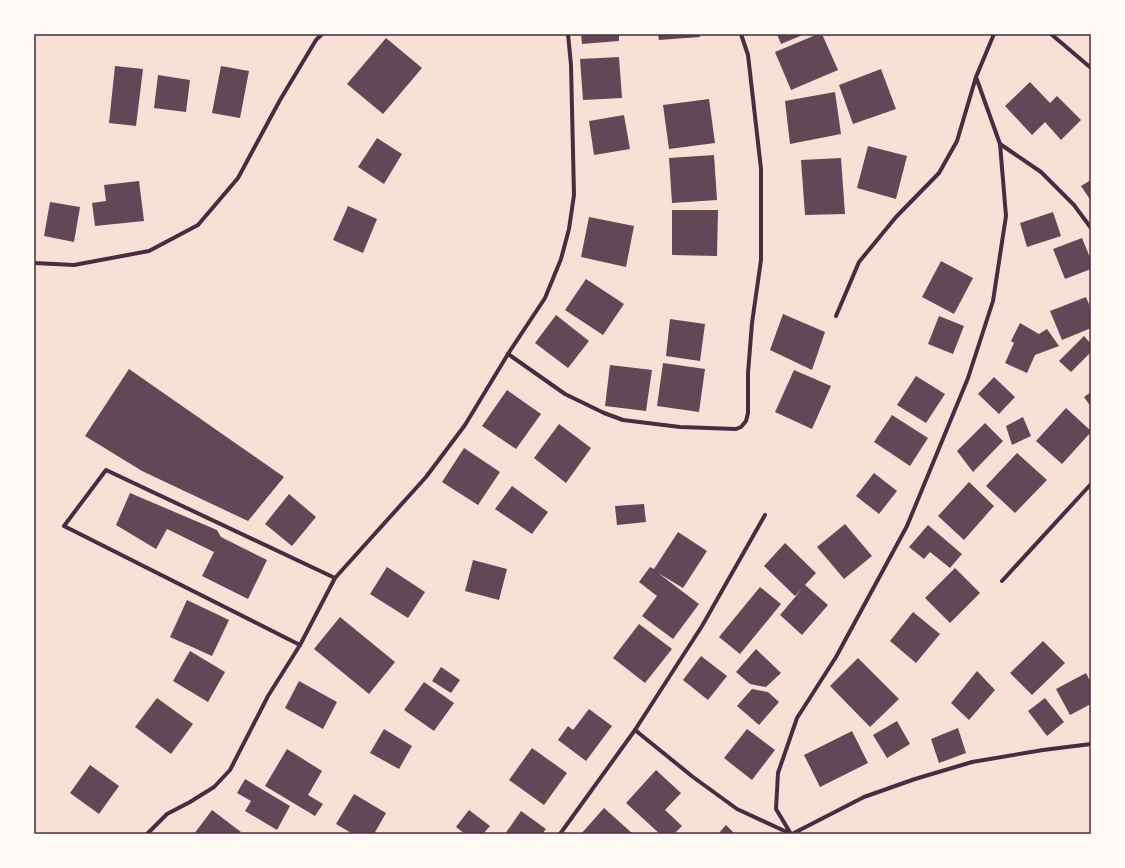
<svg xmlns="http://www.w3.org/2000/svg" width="1125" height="868" font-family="'Playfair Display',serif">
	<rect width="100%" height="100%" fill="#f7e1d7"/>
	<!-- building -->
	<g fill="#644757">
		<polygon points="581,34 619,34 619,41 582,44"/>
		<polygon points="658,34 700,34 700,37 659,40"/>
		<polygon points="777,34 805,34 781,44"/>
		<polygon points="818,34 822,34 838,70 791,90 775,52"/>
		<polygon points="386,38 422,68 383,114 347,84"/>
		<polygon points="619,57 622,98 583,100 580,59"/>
		<polygon points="115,66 143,69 136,126 109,123"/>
		<polygon points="221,66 249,71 240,118 212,113"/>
		<polygon points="881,69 896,109 853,124 839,85"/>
		<polygon points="158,75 190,80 186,112 154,108"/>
		<polygon points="1030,82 1050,103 1057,96 1081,120 1061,140 1045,122 1032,135 1005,106"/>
		<polygon points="835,92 841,134 790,144 785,101"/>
		<polygon points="709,99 715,143 669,149 663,105"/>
		<polygon points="624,115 630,149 594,155 589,121"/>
		<polygon points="377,138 402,154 384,184 358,167"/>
		<polygon points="868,146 907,156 896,199 857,188"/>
		<polygon points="714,155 717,200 672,203 669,158"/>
		<polygon points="841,158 845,214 805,215 801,160"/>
		<polygon points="1091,180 1091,201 1081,186"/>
		<polygon points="139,181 144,221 95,226 92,203 106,201 104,185"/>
		<polygon points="50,202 80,207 74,242 44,236"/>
		<polygon points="348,206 377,219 363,253 333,240"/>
		<polygon points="672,210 718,210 717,256 672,255"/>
		<polygon points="1053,212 1061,236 1027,247 1020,223"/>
		<polygon points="589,217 634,226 626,267 581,257"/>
		<polygon points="1082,238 1091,260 1091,269 1065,279 1053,249"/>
		<polygon points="941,261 973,278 954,314 922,297"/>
		<polygon points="586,279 624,304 603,335 565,310"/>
		<polygon points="1086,297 1091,309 1091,328 1062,340 1050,311"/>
		<polygon points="783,314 825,332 812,370 770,350"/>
		<polygon points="556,315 589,341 568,368 535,343"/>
		<polygon points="939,316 964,326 953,354 928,344"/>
		<polygon points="670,319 705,324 700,361 666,356"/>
		<polygon points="1020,323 1039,334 1047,329 1059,346 1035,355 1027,373 1005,363 1014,343 1011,341"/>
		<polygon points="1084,336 1091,344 1091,352 1071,372 1059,361"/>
		<polygon points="663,363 705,369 699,412 657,406"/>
		<polygon points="610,365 652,370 646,411 605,406"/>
		<polygon points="129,369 284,477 248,521 142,471 85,436"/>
		<polygon points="794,370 831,386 812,429 775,412"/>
		<polygon points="916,376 945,394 926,423 897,405"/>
		<polygon points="994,377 1015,397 999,414 978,394"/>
		<polygon points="507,390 541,414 516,449 482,426"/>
		<polygon points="1091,392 1091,407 1084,397"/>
		<polygon points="1066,408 1091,431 1091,432 1062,464 1036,441"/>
		<polygon points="892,415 928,438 910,466 874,442"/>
		<polygon points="1023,417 1031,436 1012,445 1006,426"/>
		<polygon points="985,423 1003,441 973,472 957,451"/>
		<polygon points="559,424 591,448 566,483 534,458"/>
		<polygon points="464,448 500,472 478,505 442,482"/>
		<polygon points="1017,453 1047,480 1015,513 986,486"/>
		<polygon points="874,473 897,491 879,514 856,496"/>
		<polygon points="969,482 994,506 964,540 938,516"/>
		<polygon points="512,486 548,512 532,534 495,509"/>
		<polygon points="130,493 217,530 221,537 267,560 248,599 202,576 214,552 167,529 156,549 116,525"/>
		<polygon points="289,494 316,517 292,546 265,524"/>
		<polygon points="644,504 646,522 617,525 615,506"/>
		<polygon points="845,524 872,556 844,579 817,547"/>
		<polygon points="928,525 962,554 950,568 930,552 924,559 909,547"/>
		<polygon points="678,532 707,551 683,588 658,573 699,604 673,639 642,616 657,596 639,582 650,567 654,569"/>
		<polygon points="785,543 816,573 805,585 828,605 802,635 780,615 802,589 795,596 764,566"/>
		<polygon points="473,560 507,569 499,600 465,591"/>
		<polygon points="387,567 425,592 408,618 370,594"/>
		<polygon points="955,568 980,593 950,623 925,598"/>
		<polygon points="760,587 781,604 740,654 719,637"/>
		<polygon points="187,600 229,620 212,656 170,637"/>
		<polygon points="913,612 940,634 916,663 890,641"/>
		<polygon points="340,617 395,662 369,694 314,649"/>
		<polygon points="639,624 672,649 645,683 613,658"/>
		<polygon points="1043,641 1065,663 1032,695 1010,673"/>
		<polygon points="756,649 781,673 766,687 750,684 736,672"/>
		<polygon points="190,651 225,672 208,702 173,681"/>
		<polygon points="701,656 727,676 708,700 683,680"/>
		<polygon points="858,658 899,699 870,727 830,686"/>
		<polygon points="441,667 460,680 451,693 432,681"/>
		<polygon points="977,671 995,690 969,720 951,703"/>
		<polygon points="1086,673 1091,683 1091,704 1070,715 1056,689"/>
		<polygon points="299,681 337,702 323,729 285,708"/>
		<polygon points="424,682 454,703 434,731 404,710"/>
		<polygon points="752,689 768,692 779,702 759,725 737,706"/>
		<polygon points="157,698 193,724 171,754 135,727"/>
		<polygon points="1045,698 1064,722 1047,736 1028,711"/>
		<polygon points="589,709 612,726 586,761 558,740 568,726 573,730"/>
		<polygon points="897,721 910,744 887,758 873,735"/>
		<polygon points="958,728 966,753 939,763 931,739"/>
		<polygon points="384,729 412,746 399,769 370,753"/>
		<polygon points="747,729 775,750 752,780 724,758"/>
		<polygon points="852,731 868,763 820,787 804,755"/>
		<polygon points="532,748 567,773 544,805 509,780"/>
		<polygon points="287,749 322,771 308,795 323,804 315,816 265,786"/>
		<polygon points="90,765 119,786 99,814 70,793"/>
		<polygon points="656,770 681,793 665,810 682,826 674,834 660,834 626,803"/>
		<polygon points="245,779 290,806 277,830 245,811 251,801 237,793"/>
		<polygon points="354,794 386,813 374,834 353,834 336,824"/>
		<polygon points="604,808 633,834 581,834"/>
		<polygon points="212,810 241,832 239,834 194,834"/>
		<polygon points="469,810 490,826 483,834 465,834 456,827"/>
		<polygon points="521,811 546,829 542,834 505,834"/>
		<polygon points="726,825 735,834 718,834"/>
	</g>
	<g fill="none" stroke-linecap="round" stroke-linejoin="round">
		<!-- minor -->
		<g stroke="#4a2c40" stroke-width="4">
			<polyline points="1051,34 1091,68"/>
			<polyline points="1000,144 1041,172 1074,205 1091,228"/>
			<polyline points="34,263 74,265 149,251 198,225 238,178 280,100 316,40 322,34"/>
			<polyline points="836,316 859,262 896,217 939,173 957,141 976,77 994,34"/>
			<polyline points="508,354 565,394 604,413 623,420 680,427 736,429 741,427 746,421 748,413 748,373 752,323 761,260 761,169 748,55 741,34"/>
			<polyline points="1002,581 1091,484"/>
			<polyline points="300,645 64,526 106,470 335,578"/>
			<polyline points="635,730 693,777 737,809 791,834"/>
			<polyline points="147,834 167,814 190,802 214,787 230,770 268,696 300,645 335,578 426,477 465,425 508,354 545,298 561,259 569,229 574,195 571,65 568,34"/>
			<polyline points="560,834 635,730 702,626 765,515"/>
			<polyline points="791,834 776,809 778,773 797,718 836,657 907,526 968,378 993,301 1006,216 1000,144 976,77"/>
			<polyline points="792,834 864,797 915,779 972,762 1043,750 1091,744"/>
		</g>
	</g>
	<!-- border -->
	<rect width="1125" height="868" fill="none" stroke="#fffaf5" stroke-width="70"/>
	<rect x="35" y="35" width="1055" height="798" fill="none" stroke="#4a2c40" stroke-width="1.5"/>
</svg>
